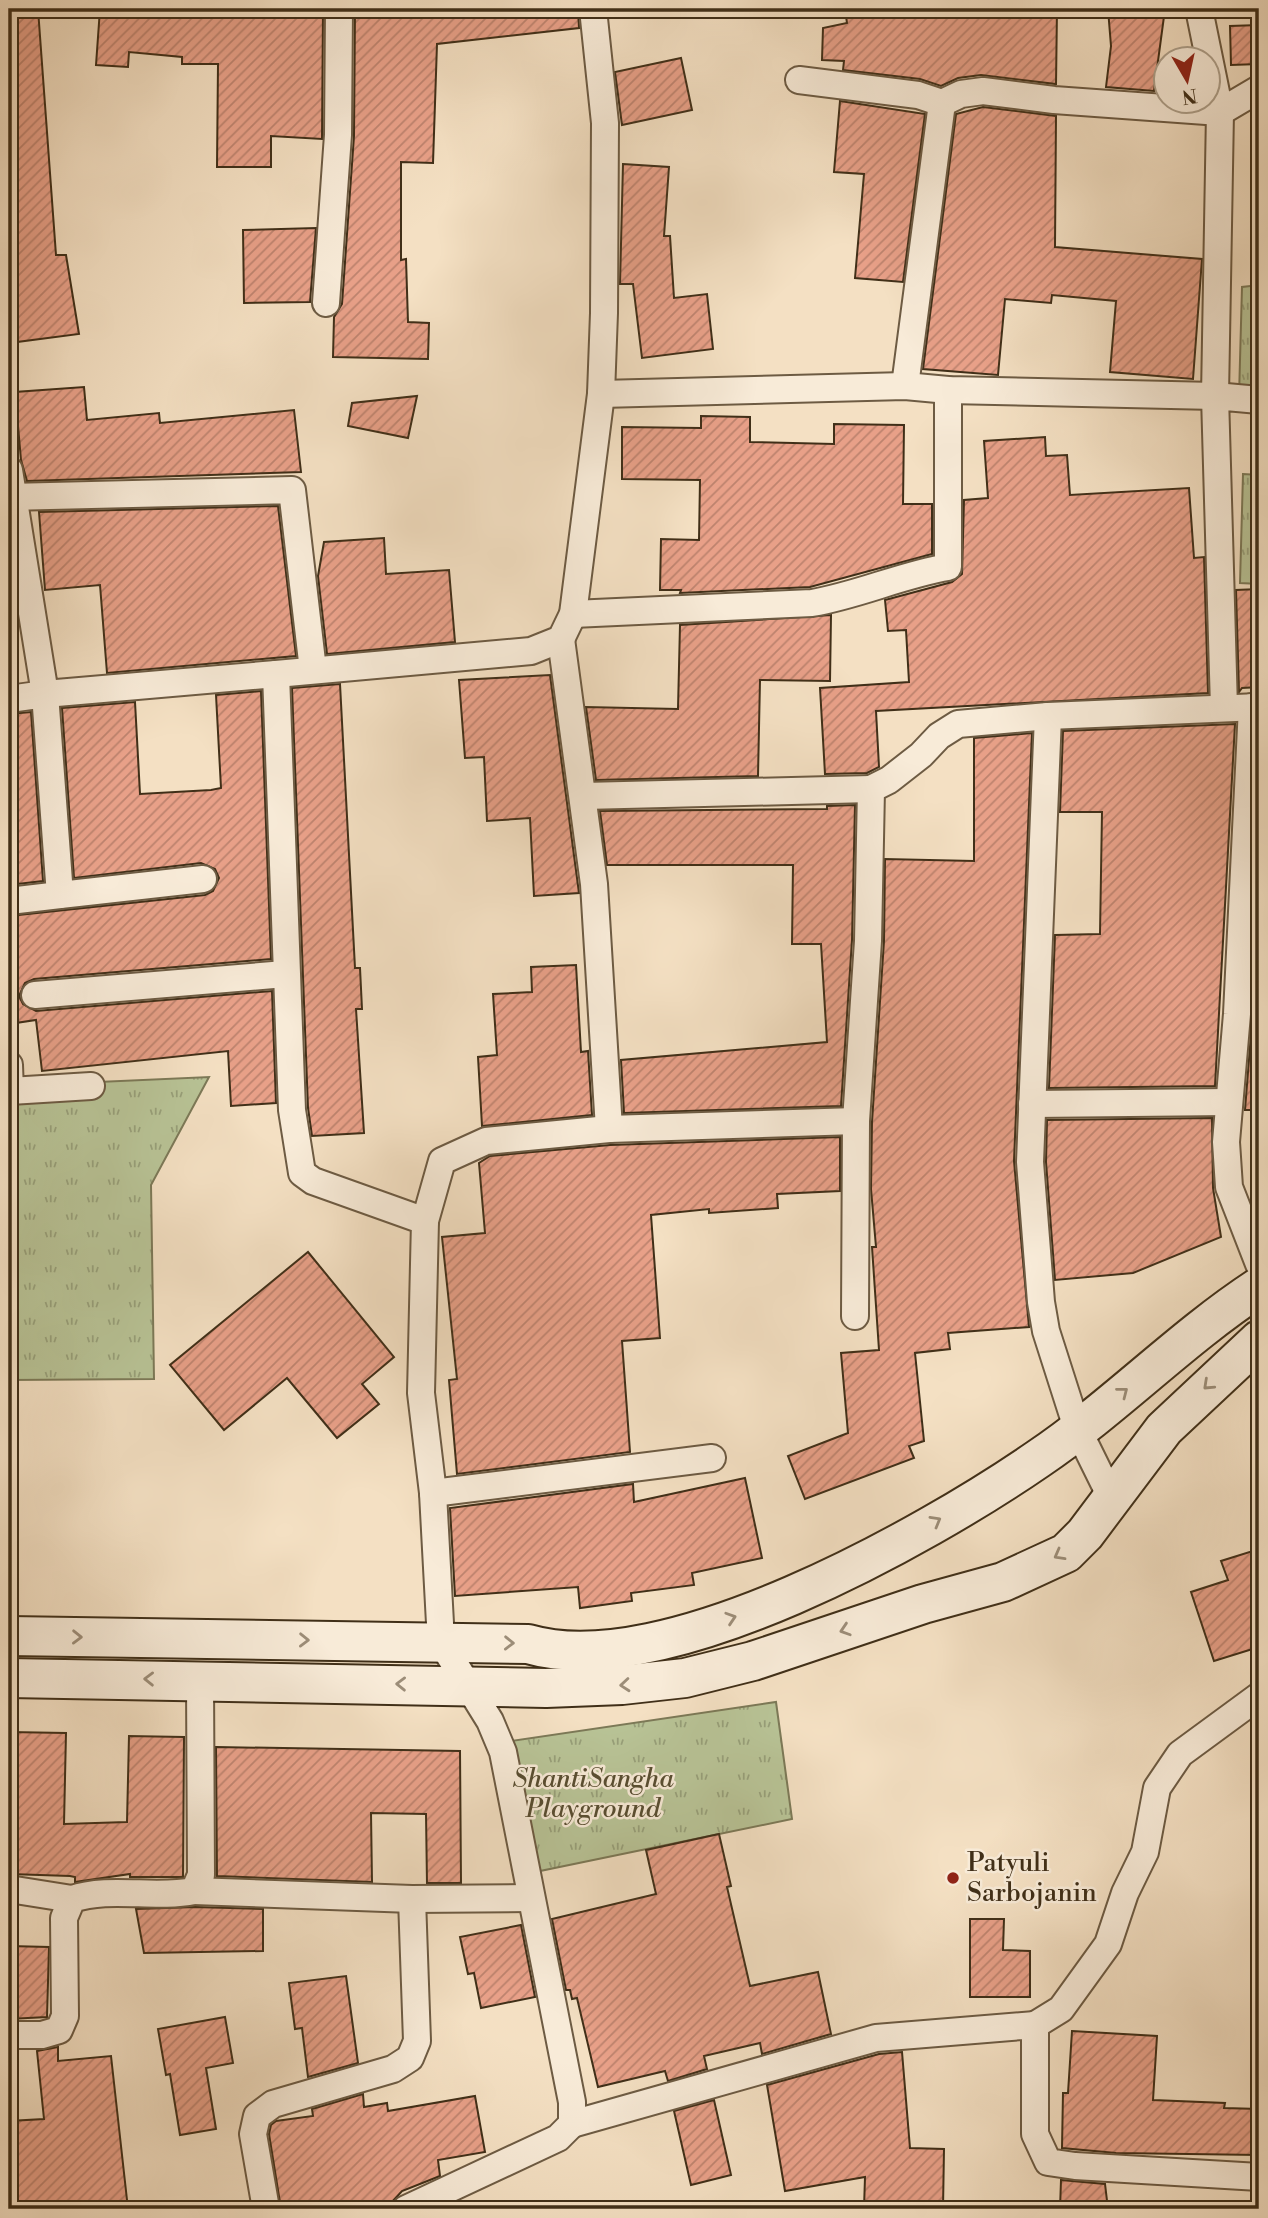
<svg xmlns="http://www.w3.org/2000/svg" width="1268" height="2218" font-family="'Libre Bodoni',serif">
	<defs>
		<pattern id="park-tufts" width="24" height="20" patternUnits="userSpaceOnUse" patternTransform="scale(1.75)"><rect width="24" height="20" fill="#b8c396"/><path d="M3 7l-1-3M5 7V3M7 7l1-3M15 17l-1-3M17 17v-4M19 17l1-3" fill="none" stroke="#979f79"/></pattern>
		<pattern id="building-hatch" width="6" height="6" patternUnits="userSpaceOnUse" patternTransform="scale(1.75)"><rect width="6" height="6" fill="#e8a088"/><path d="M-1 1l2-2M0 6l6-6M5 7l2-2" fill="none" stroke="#bd836e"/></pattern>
	</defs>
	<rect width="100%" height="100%" fill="#f4e0c3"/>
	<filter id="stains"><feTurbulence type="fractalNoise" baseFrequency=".00286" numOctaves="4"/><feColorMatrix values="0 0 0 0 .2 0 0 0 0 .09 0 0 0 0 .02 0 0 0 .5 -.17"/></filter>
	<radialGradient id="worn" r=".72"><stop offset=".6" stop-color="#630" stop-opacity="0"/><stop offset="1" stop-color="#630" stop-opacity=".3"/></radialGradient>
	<!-- park -->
	<g fill="url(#park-tufts)" stroke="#7c7957" stroke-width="2">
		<polygon points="1259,285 1259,398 1239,397 1242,287"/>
		<polygon points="1243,474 1259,475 1259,584 1240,583"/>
		<polygon points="209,1077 151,1185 154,1379 9,1380 9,1086"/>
		<polygon points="776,1702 792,1819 540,1871 511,1741"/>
	</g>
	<!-- building -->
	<g fill="url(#building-hatch)" stroke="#402f18" stroke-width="2">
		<polygon points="9,9 38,9 56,255 66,255 79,334 9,343"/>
		<polygon points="100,9 323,9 322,139 271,136 271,167 217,167 218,64 182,64 182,57 129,52 128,67 96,65"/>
		<polygon points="355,9 578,9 579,28 437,44 433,163 401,162 401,260 406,259 408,322 429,323 428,359 333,357 334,317 342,304 354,136"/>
		<polygon points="845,9 1057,9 1056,84 981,75 958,78 941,86 920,79 843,70 844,61 822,60 823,28 847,23"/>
		<polygon points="1108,9 1165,9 1154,91 1106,87 1111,46"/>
		<polygon points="1259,25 1259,64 1231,65 1230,26"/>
		<polygon points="681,58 692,110 622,125 615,72"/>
		<polygon points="840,101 925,114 903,282 855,278 864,174 834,172"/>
		<polygon points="983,107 1056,116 1055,247 1202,259 1193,379 1110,372 1116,301 1052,295 1051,303 1005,299 998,375 923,369 956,114"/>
		<polygon points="623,164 669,167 664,236 670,236 674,298 707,294 713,349 642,358 633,284 620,284"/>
		<polygon points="316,228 310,302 244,303 243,230"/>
		<polygon points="84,387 87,420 159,413 160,423 294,410 301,472 27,481 21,460 15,392"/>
		<polygon points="417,396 408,438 348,426 352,403"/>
		<polygon points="701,416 750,417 750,442 834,444 834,424 904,425 903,504 932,504 932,554 810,587 680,593 681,590 660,590 661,539 699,540 700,480 622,479 622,427 701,428"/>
		<polygon points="1045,437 1046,456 1067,455 1070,495 1189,488 1194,558 1204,557 1208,693 876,711 879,767 867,773 825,774 820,688 909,682 906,630 888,631 885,600 952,582 962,574 964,500 988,498 984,441"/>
		<polygon points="278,506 296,656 107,673 100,585 45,590 39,512"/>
		<polygon points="384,538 386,574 449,570 455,642 327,654 318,576 324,542"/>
		<polygon points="1259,589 1259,687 1242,688 1239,692 1236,590"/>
		<polygon points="831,615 830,681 760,680 758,776 596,780 586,707 678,709 680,625"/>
		<polygon points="550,675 579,893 534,896 530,818 487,821 484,757 465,758 459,680"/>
		<polygon points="340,684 355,968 360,968 362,1009 356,1009 364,1133 312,1136 308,1108 292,688"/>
		<polygon points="261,691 271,959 34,979 25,983 19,996 23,1004 36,1011 272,991 276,1103 231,1106 228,1051 42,1071 36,1020 9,1024 9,916 205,895 213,891 219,878 215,869 201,863 74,878 62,708 135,702 140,794 211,790 221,788 216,695"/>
		<polygon points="31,712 43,881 9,885 9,714"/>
		<polygon points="1235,724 1215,1086 1049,1088 1055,935 1100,934 1102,812 1060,812 1063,731"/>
		<polygon points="1032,733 1014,1161 1029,1327 948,1333 950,1349 915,1353 924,1441 909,1446 914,1458 805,1499 788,1456 848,1433 841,1353 879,1350 872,1247 876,1247 871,1189 872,1122 884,941 885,859 974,861 974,738"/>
		<polygon points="855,805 852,940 841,1106 624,1113 621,1060 827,1042 821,944 792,944 793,865 607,865 600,811 827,809 827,806"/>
		<polygon points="576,965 581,1052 588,1051 592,1115 482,1126 478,1057 497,1055 493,994 532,992 531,967"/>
		<polygon points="1254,996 1259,996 1259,1110 1245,1110"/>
		<polygon points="1212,1118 1213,1188 1221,1237 1133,1273 1055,1280 1046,1162 1047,1120"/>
		<polygon points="840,1137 840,1191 777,1194 778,1208 709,1213 709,1209 651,1215 660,1338 622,1341 630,1452 457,1474 449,1380 457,1379 442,1237 485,1233 479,1163 490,1156 610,1145"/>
		<polygon points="308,1252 394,1357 362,1384 379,1404 337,1438 287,1378 224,1430 170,1365"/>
		<polygon points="745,1478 762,1558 692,1573 694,1585 631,1593 632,1601 580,1608 578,1587 455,1596 450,1508 633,1484 634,1502"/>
		<polygon points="1259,1549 1259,1647 1214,1661 1191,1592 1228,1580 1221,1561"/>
		<polygon points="9,1732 66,1733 64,1824 127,1822 129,1736 184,1737 183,1877 130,1877 130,1874 75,1882 75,1877 70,1876 10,1874"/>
		<polygon points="216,1747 460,1751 461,1883 427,1883 426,1814 371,1813 372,1882 217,1876"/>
		<polygon points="719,1834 731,1886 727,1887 750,1986 818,1972 831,2034 762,2054 760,2043 704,2056 707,2069 668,2081 665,2071 598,2087 577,1998 572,1999 570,1990 566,1990 552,1919 656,1894 646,1850"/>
		<polygon points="195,1907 263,1909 263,1951 144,1953 136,1909"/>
		<polygon points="970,1919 1004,1919 1003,1950 1030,1951 1030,1997 970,1997"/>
		<polygon points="521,1925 535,1997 481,2008 474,1973 468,1974 460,1937"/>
		<polygon points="9,1946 49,1947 47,2017 9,2019"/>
		<polygon points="346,1976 358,2063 308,2077 302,2028 295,2029 289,1983"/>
		<polygon points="225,2017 233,2063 206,2068 216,2129 180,2135 170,2074 166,2075 158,2029"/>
		<polygon points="1072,2031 1157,2036 1153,2100 1225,2103 1224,2108 1259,2109 1259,2155 1116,2153 1062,2148 1063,2093 1068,2093"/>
		<polygon points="58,2047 58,2061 111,2056 128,2209 9,2209 9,2121 44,2119 37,2051"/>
		<polygon points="902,2052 910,2148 944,2149 943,2209 864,2209 865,2177 785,2191 767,2085 879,2054"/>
		<polygon points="363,2094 364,2107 387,2103 388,2111 475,2096 485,2152 438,2160 440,2176 402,2191 392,2202 347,2209 281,2209 269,2134 271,2125 276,2121 313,2116 312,2109"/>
		<polygon points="714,2100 731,2175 691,2185 674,2111"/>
		<polygon points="1061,2180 1105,2184 1108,2209 1060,2209"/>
	</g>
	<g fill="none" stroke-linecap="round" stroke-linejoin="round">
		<!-- minor casing -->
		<g stroke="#6d5b43" stroke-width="30">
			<g id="minor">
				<polyline points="799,80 918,95 942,103 961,94 983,91 1054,100 1220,112 1259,89"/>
				<polyline points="326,303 338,135 339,9"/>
				<polyline points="905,386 942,103"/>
				<polyline points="601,394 905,386 948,390 1215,396 1220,112 1199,9"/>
				<polyline points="9,470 45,694 276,674 292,1110 302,1173 313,1181 425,1221 421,1393 433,1493 441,1642 490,1721 503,1752 572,2102 572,2124 558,2138 406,2209"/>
				<polyline points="9,497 292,490 313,670"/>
				<path d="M573,614L812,603C859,595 901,575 948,567V390"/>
				<polyline points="276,674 531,651 561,639 573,614 601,394 604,313 605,123 593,9"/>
				<polyline points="9,699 45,694 60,895 9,901"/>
				<polyline points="1252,707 1237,1014 1226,1142 1229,1187 1259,1264"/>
				<polyline points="1224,708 1215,396 1259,400"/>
				<polyline points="1048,716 1030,1162 1041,1302 1046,1331 1077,1428 1112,1499"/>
				<polyline points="584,796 871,789"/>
				<polyline points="60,895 203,879"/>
				<polyline points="35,995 285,974"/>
				<polyline points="9,1065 10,1091 91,1086"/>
				<polyline points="1032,1104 1228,1102"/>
				<polyline points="609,1129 856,1121"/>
				<polyline points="425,1221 442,1161 486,1141 609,1129 594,884 561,639"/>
				<polyline points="855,1316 856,1121 868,941 871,789 889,780 921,755 939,736 958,724 1048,716 1259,707"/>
				<polyline points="433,1493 712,1458"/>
				<polyline points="9,1889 72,1899"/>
				<polyline points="194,1891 412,1899 530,1898"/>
				<polyline points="1035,2025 1061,2009 1108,1944 1125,1893 1145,1852 1157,1788 1180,1754 1259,1696"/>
				<path d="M9,2035H42L59,2030L65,2016L64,1918L72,1899C110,1886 154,1899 194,1891L201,1875L200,1680"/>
				<polyline points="572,2124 876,2038 1035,2025 1035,2134 1048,2162 1075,2166 1259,2177"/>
				<polyline points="266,2209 253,2134 257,2116 273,2104 393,2069 410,2058 417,2041 412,1899"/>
			</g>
		</g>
		<!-- secondary casing -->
		<g stroke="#402f18" stroke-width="42">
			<g id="secondary">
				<path d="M9,1636L528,1644C665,1684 926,1536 1038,1459C1115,1407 1181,1338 1259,1287"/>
				<polyline points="9,1678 546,1688 622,1685 685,1678 753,1661 923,1604 1003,1582 1066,1553 1085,1534 1164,1429 1259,1340"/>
			</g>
		</g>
		<!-- minor -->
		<use href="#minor" stroke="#f8ebd8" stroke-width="26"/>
		<!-- secondary -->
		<use href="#secondary" stroke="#f8ebd8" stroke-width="38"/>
	</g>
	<!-- one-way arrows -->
	<defs><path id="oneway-chevron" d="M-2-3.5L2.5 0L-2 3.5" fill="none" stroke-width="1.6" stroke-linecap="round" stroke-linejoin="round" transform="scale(1.75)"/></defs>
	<g stroke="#9c8d78">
		<use href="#oneway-chevron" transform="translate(1208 1385) rotate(137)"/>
		<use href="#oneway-chevron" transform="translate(1123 1392) rotate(-38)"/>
		<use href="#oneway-chevron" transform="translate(936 1521) rotate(-30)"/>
		<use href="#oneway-chevron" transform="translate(1059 1555) rotate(151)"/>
		<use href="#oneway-chevron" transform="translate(731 1618) rotate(-18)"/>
		<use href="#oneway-chevron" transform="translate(845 1630) rotate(162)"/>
		<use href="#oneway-chevron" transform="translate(77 1637) rotate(1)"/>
		<use href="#oneway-chevron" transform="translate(304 1640) rotate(1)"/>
		<use href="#oneway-chevron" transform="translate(509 1643) rotate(1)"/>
		<use href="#oneway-chevron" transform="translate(149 1679) rotate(-179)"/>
		<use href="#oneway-chevron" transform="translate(401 1684) rotate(-179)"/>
		<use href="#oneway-chevron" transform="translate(625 1685) rotate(175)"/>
	</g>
	<!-- markers -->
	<circle fill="#8f2418" stroke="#f8ebd8" stroke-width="2.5" cx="953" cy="1878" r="7"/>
	<g text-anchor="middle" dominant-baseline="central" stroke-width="5" stroke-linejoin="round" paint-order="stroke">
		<!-- park labels -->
		<g font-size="26" font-style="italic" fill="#584d31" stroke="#f8ebd8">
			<text x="593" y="1779">ShantiSangha<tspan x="593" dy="30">Playground</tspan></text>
		</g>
		<!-- poi labels -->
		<g font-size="26" fill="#402f18" stroke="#f8ebd8" text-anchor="start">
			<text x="967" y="1863">Patyuli<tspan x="967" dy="30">Sarbojanin</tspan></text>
		</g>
	</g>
	<!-- margin -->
	<rect width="1268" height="2218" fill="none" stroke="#f4e0c3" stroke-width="35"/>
	<rect x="10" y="10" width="1247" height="2197" fill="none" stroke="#402f18" stroke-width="3.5"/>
	<rect x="18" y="18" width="1233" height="2183" fill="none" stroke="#402f18" stroke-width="2"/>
	<!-- north arrow -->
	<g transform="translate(1187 80) rotate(171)"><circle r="33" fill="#f8ebd8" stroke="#aea08b" stroke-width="2"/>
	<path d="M0-5L12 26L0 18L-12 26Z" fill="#8f2418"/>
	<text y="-10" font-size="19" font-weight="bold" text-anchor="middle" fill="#402f18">N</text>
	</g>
	<rect width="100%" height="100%" filter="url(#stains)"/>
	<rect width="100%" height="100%" fill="url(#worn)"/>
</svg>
